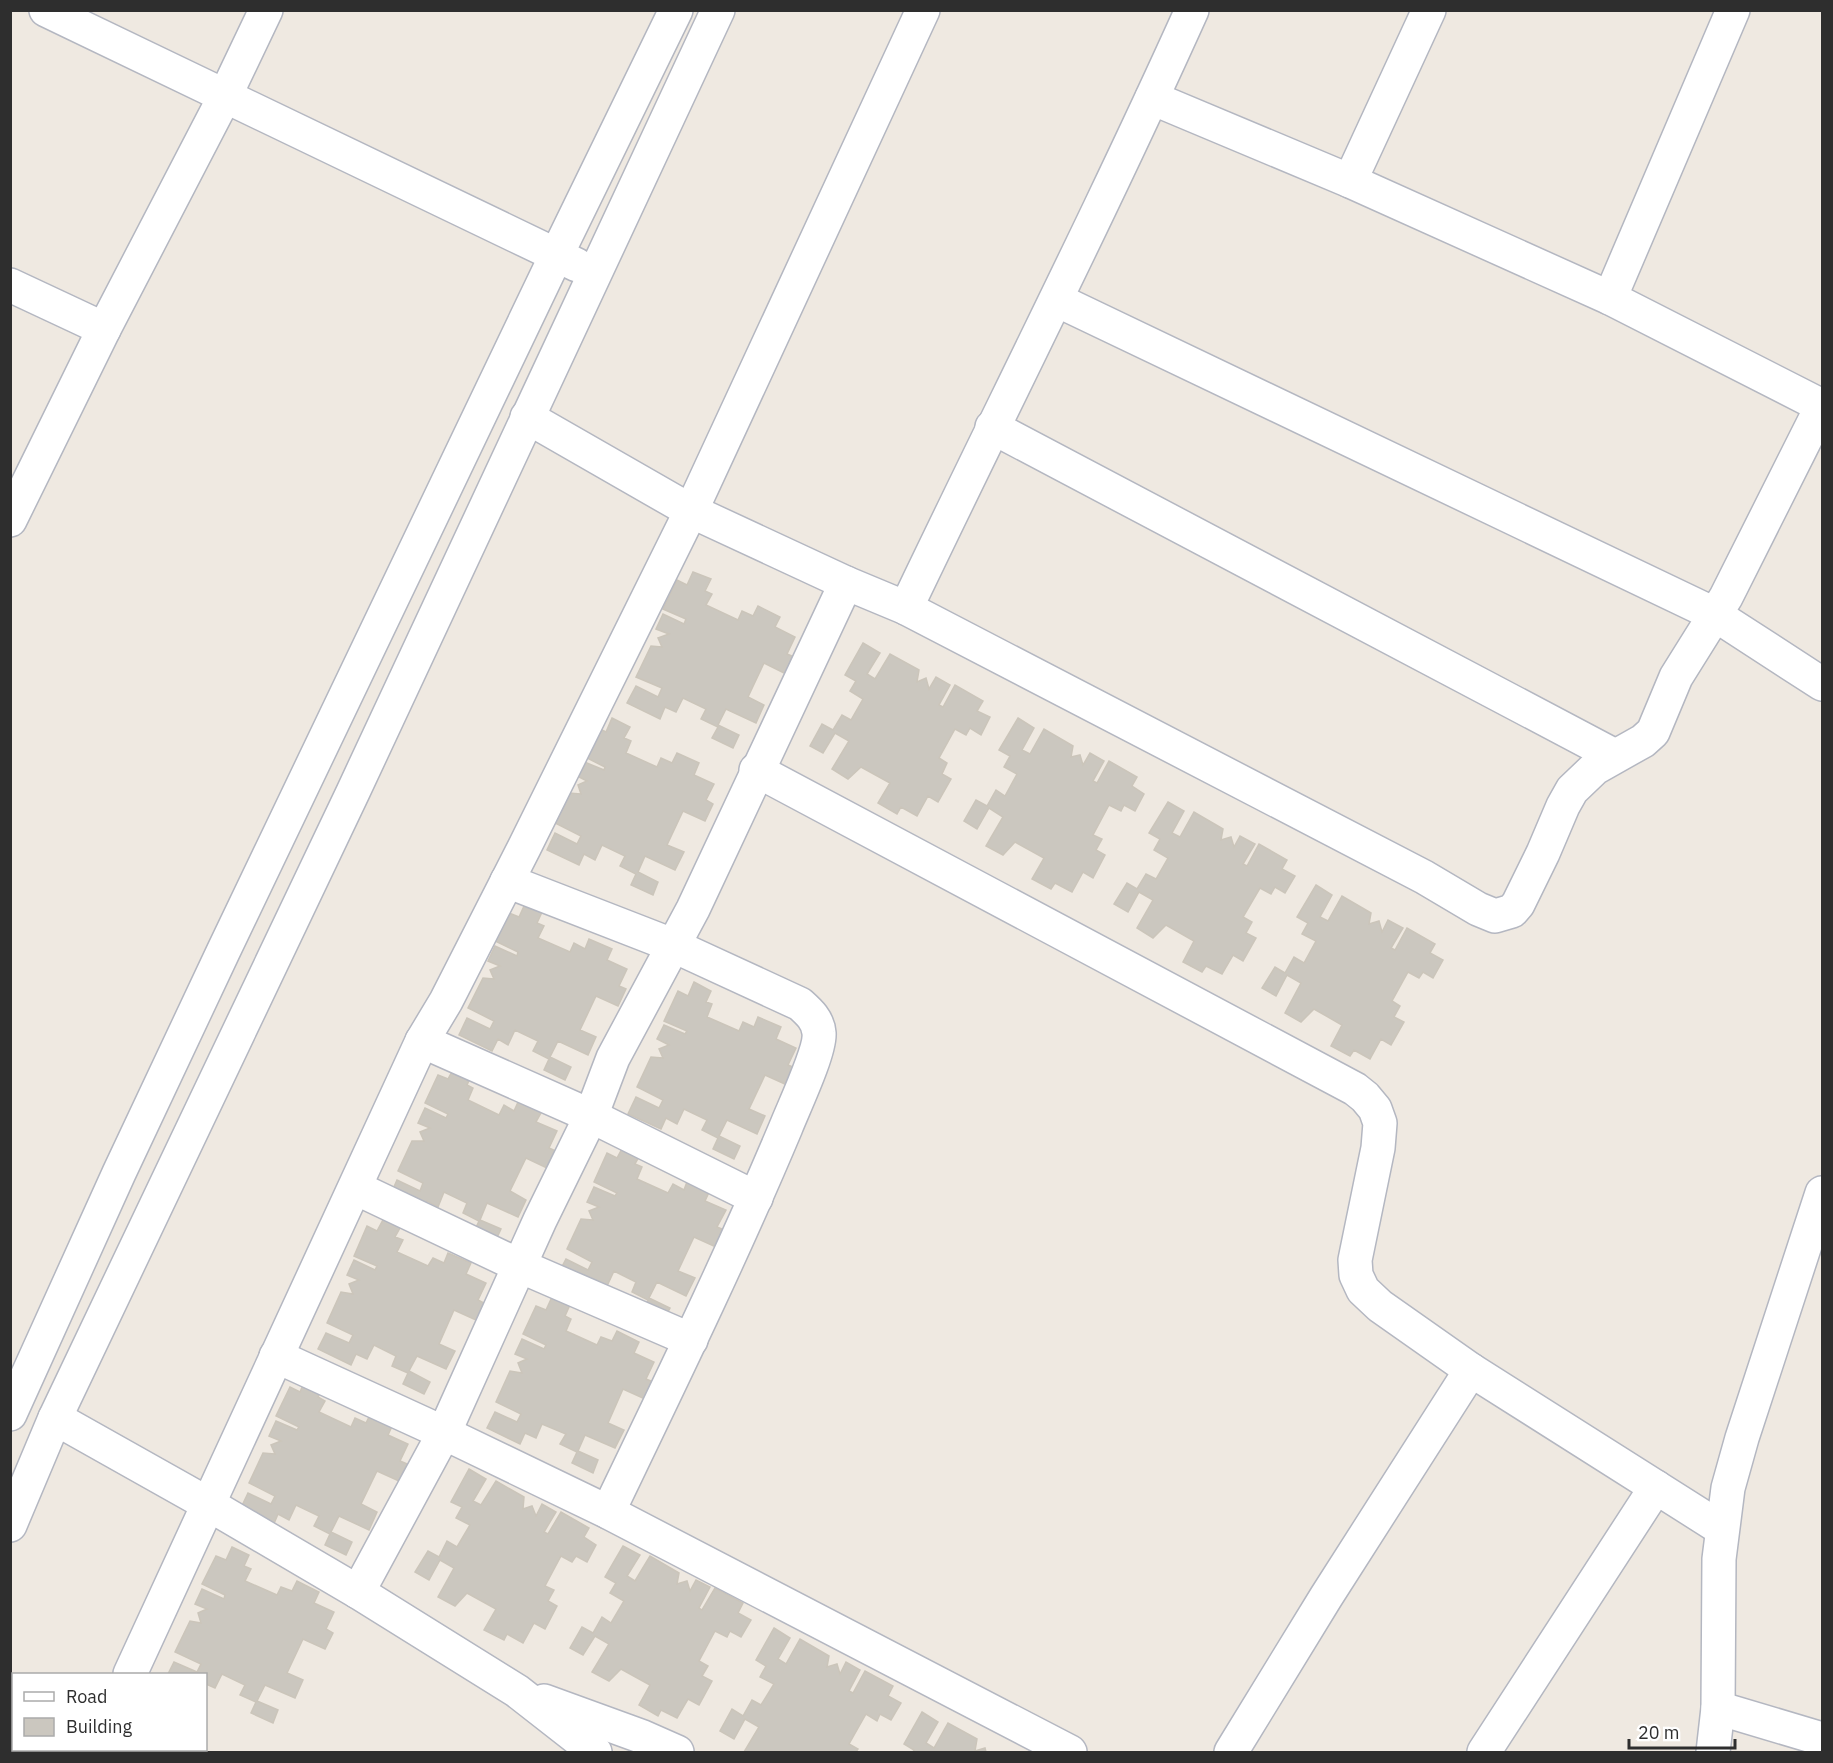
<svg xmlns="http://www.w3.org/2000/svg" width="1833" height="1763" font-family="'IBM Plex Sans',sans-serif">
	<rect width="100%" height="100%" fill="#efe9e1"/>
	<!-- building -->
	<g fill="#cbc7bf" stroke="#cbc5ba" stroke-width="1.5">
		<polygon points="693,572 711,579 705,591 712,594 706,605 738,620 742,611 753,616 758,606 780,617 775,627 795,637 787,654 794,657 786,674 764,663 748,697 764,705 756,723 726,709 718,725 739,735 733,748 712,738 718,727 701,719 706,709 683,698 676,712 665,707 660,719 627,703 636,686 658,697 662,688 636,677 651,646 662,647 658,638 669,634 656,629 663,614 684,624 686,619 663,609 677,580 687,585"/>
		<polygon points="863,643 880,653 867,674 875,679 890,654 919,670 917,682 926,678 929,689 936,677 950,685 939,705 943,707 955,685 983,701 977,711 990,717 981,735 970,728 966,735 955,729 939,758 947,763 942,774 951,779 938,802 928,796 917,816 901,807 897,814 878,803 890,783 861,767 848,779 832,769 849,741 835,733 823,753 810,746 822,724 833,730 842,715 851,720 863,699 850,691 856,681 845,675"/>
		<polygon points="612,718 630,727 624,738 631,741 626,753 657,767 661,758 672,763 677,753 699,763 694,775 714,784 706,800 713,804 705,821 683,811 667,845 684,852 675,870 645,856 638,872 658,882 653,895 631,885 636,874 620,866 625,856 602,845 595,860 584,854 579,865 547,850 555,833 577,844 581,836 555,823 569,793 581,794 578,785 587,781 575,775 582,761 604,770 605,767 583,756 596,727 606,732"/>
		<polygon points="1018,718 1034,728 1022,750 1030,754 1044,729 1073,746 1071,757 1080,755 1083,765 1090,753 1104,761 1093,781 1097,783 1109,761 1137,777 1132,786 1144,794 1135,811 1124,805 1121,811 1109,805 1093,835 1102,839 1096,850 1105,855 1093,878 1083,872 1072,892 1055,883 1051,889 1032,879 1044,858 1015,842 1003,855 986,846 1003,817 989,808 977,829 964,821 976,800 987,806 996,790 1005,796 1017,774 1004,767 1010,756 999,750"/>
		<polygon points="1168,802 1184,811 1172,833 1180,837 1194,812 1223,829 1221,840 1231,837 1234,847 1240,836 1255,844 1243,864 1247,866 1259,844 1287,860 1282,869 1295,876 1285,893 1275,887 1271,894 1260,888 1243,917 1252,922 1246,933 1256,938 1243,961 1233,955 1222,974 1206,966 1202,972 1183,962 1194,941 1166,925 1153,938 1137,928 1153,900 1139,892 1128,912 1114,904 1127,883 1137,889 1146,874 1156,879 1168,858 1154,850 1160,839 1149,833"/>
		<polygon points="1316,885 1332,895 1320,917 1328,921 1342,896 1371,913 1369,924 1379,921 1382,932 1388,920 1403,928 1391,948 1395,950 1407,928 1435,944 1430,953 1443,960 1433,978 1423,972 1419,978 1408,972 1392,1001 1400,1006 1394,1017 1404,1022 1391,1045 1381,1039 1370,1059 1354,1050 1350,1056 1331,1046 1342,1025 1314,1009 1301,1022 1285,1013 1301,983 1287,975 1276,996 1262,988 1275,967 1285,973 1294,957 1304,963 1316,941 1302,934 1308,923 1297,917"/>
		<polygon points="525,904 542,912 537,923 544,926 538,938 570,952 574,943 585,949 589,939 612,949 607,960 627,969 619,986 626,989 618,1006 596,996 580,1030 596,1037 588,1055 558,1041 550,1057 571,1067 565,1080 544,1070 549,1059 533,1051 538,1041 515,1030 508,1045 498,1039 492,1051 459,1035 467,1018 490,1029 494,1021 468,1008 483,978 494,979 490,970 500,966 488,961 495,946 517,956 518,952 495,941 509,913 519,917"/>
		<polygon points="694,982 711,991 706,1002 712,1004 707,1017 739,1031 743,1022 754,1027 758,1017 781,1027 776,1039 796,1048 788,1065 795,1068 787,1085 765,1075 749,1109 765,1116 757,1134 727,1120 719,1136 740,1146 734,1159 713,1149 718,1138 702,1130 707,1120 684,1109 677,1124 666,1118 661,1129 628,1114 636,1097 659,1108 663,1100 637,1087 651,1057 663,1058 659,1049 669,1045 657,1039 664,1025 685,1034 687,1031 664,1021 678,991 688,996"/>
		<polygon points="455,1066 472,1074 467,1085 473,1088 468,1100 499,1115 504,1105 514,1111 519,1100 542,1111 536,1122 557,1131 549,1148 556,1151 547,1168 526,1158 510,1191 526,1200 518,1217 487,1203 480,1220 501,1229 495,1242 474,1232 479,1221 463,1213 467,1203 444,1192 438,1207 427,1201 422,1213 389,1198 397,1180 420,1191 423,1183 398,1171 412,1141 424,1141 420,1132 430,1128 418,1123 425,1108 446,1118 448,1114 425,1103 438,1075 448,1079"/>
		<polygon points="624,1145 641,1153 635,1164 642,1167 637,1179 668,1193 673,1184 684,1190 688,1179 710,1190 705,1201 726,1210 717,1227 724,1230 716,1247 694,1237 678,1271 695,1278 686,1296 657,1282 649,1298 670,1308 663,1321 643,1311 648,1300 632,1292 636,1282 614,1271 607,1286 596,1280 590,1292 557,1276 566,1259 588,1270 592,1262 567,1249 581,1219 593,1220 589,1211 599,1207 587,1202 594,1187 615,1196 617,1193 594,1182 607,1153 617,1158"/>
		<polygon points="384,1218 401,1226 395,1237 403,1240 397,1252 428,1266 433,1258 444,1263 448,1253 471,1263 466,1274 486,1283 478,1300 484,1303 476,1320 454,1310 439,1344 455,1351 446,1369 417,1356 409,1371 430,1382 424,1394 403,1384 408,1373 392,1366 396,1356 374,1345 367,1359 356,1354 351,1365 318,1349 326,1333 349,1343 353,1335 327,1323 341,1292 353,1294 349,1284 359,1280 347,1275 354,1260 375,1270 377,1266 354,1256 367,1226 377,1231"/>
		<polygon points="552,1297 570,1305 565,1316 571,1319 566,1331 597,1345 601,1337 612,1341 617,1331 639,1342 634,1353 654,1362 646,1379 653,1382 645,1399 623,1389 608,1423 624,1430 615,1448 585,1435 578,1451 598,1460 593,1473 572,1463 577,1452 560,1444 566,1434 542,1424 536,1438 525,1433 520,1444 487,1428 495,1412 517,1422 521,1414 496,1402 510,1371 522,1373 518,1363 527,1359 515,1354 522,1339 544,1349 546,1345 523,1334 536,1306 546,1310"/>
		<polygon points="306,1378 323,1387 318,1397 325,1401 319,1412 351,1427 355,1418 366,1423 371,1413 393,1424 388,1435 408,1444 400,1461 407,1464 399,1481 377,1471 361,1504 377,1512 369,1530 339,1516 331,1532 352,1542 346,1555 325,1545 330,1534 314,1526 319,1516 296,1505 289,1520 278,1514 273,1526 240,1510 248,1493 271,1504 275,1496 249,1483 263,1453 275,1454 271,1445 281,1441 269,1436 276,1421 297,1430 299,1427 276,1416 290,1387 300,1392"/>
		<polygon points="469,1469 486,1479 473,1501 481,1505 496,1481 524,1497 523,1509 532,1506 536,1516 542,1504 556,1512 544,1532 548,1534 561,1512 589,1528 584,1537 596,1545 587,1562 576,1556 572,1562 561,1556 545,1586 554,1590 548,1601 557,1606 545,1629 534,1623 523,1643 507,1634 504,1640 484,1630 496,1609 467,1593 455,1606 438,1597 454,1568 440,1560 429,1580 415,1572 428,1551 439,1557 447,1541 457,1547 470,1525 456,1518 462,1507 451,1502"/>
		<polygon points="623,1546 640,1555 627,1576 635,1581 650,1556 679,1573 677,1584 687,1581 690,1591 696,1580 710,1587 699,1608 702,1610 715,1588 743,1603 738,1613 751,1620 741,1637 730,1631 727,1637 715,1631 699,1661 708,1666 702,1676 712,1681 699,1705 688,1699 677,1718 661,1710 658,1716 639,1705 650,1685 621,1669 609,1681 592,1672 609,1644 595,1636 583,1655 570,1648 582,1627 593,1633 602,1617 611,1623 624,1601 610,1593 616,1583 605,1577"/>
		<polygon points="232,1547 249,1555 244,1566 251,1569 245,1581 277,1595 281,1587 292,1591 297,1581 319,1592 314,1603 334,1612 326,1629 333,1633 325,1649 303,1639 287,1673 303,1680 295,1698 265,1685 257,1701 278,1710 273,1723 251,1713 256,1702 240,1695 245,1685 222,1674 215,1688 206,1684 206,1674 168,1674 174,1662 197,1672 201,1664 175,1652 190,1621 201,1623 198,1613 207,1609 195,1604 202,1589 224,1599 225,1595 202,1584 216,1556 226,1560"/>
		<polygon points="774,1628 790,1638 778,1659 786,1664 800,1639 829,1656 827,1667 837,1664 840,1674 846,1662 860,1670 849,1691 853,1693 865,1671 893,1686 888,1696 901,1703 891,1720 880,1714 877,1721 866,1714 849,1744 858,1749 856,1752 744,1752 759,1727 745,1719 734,1739 720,1731 732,1709 743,1716 752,1700 761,1705 774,1684 760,1677 766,1666 756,1660"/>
		<polygon points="922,1712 938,1722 926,1743 934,1748 948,1723 977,1739 975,1751 985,1748 986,1752 913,1752 914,1750 904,1744"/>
	</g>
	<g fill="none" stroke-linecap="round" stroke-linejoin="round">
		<!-- minor casing -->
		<g stroke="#b4b7c1" stroke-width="36">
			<g id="minor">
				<polyline points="46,10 577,265"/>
				<polyline points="1152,98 1350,181 1610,298 1822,406"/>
				<polyline points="1350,181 1429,10"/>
				<polyline points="10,285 104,329"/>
				<polyline points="1610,298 1733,10"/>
				<polyline points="1057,300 1714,614 1822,684"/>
				<polyline points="527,417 691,511 846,583 906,608 1424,877 1478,909 1495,916 1512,911 1518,904 1543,853 1563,806 1572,790 1595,768 1643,741 1653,732 1676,677 1726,597 1822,406"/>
				<polyline points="992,427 1615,756"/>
				<polyline points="10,520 104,329 225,96 266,10"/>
				<path d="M906,608C1001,409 1101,212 1192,10"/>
				<polyline points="756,770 1355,1089 1365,1097 1375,1109 1380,1123 1378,1148 1355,1260 1356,1275 1363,1290 1380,1306 1471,1370 1722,1529"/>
				<path d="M507,881L672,945L800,1004C809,1012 818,1020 819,1033C821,1050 793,1109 786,1127C731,1258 669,1385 608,1512"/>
				<polyline points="422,1041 591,1116 756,1198"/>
				<polyline points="356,1188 520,1266 691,1340"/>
				<polyline points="276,1356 444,1433 608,1512 1070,1752"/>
				<polyline points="10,1414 119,1173 223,952 556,256 676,10"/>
				<polyline points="55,1418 208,1504 358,1592 517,1691 595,1752"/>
				<polyline points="10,1525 55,1418 353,792 718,10"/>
				<polyline points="358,1592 444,1433 540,1220 591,1116 613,1058 693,909 846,583"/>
				<polyline points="130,1674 422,1041 446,1001 524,848 691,511 923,10"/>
				<polyline points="544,1701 643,1737 677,1752"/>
				<polyline points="1718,1708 1822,1739"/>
				<polyline points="95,1752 96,1750"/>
				<polyline points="1231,1752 1326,1597 1471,1370"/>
				<polyline points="1484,1752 1656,1487"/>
				<polyline points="1713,1752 1718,1708 1719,1559 1728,1488 1742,1438 1822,1193"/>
			</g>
		</g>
		<!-- minor -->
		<use href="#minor" stroke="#fff" stroke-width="33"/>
	</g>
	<!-- border -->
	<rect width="1833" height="1763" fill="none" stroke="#2e2e2e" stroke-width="24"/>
	<!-- legend -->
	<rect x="12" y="1673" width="195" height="78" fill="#ffffff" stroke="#ababab" stroke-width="1.5"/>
	<rect x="24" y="1692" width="30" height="9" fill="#ffffff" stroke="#ababab" stroke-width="1.5"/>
	<text x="66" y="1703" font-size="18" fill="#2e2e2e">Road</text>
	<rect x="24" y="1718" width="30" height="18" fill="#cbc7bf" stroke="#ababab" stroke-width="1.5"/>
	<text x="66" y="1733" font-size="18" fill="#2e2e2e">Building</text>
	<!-- scale -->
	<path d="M1629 1739v9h106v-9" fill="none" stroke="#2e2e2e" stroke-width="3"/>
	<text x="1638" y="1739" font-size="18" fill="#2e2e2e" stroke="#ffffff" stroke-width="4.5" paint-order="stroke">20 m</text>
</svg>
